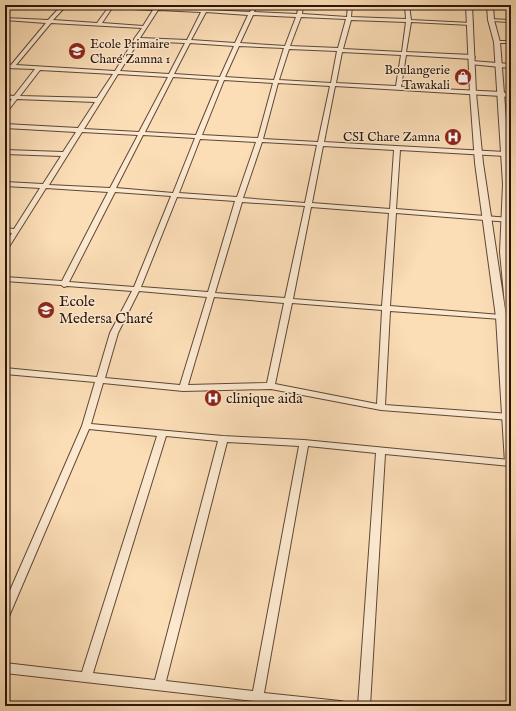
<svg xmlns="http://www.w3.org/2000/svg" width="516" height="711" font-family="'IM FELL English',serif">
	<rect width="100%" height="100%" fill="#fbddb6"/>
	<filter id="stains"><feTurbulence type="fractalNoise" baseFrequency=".005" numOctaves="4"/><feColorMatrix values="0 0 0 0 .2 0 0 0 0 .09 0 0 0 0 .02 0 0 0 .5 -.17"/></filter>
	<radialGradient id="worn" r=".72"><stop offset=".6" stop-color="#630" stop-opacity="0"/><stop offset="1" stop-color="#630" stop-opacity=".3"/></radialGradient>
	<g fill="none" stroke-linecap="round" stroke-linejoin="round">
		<!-- minor casing -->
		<g stroke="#5f4735" stroke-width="2">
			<g id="minor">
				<polygon points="8,5 13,5 5,12 5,8"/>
				<path d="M62,5H67L53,20L97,23L108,8L81,6L79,5H114L155,7L156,5H159V7L202,10L205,5H209L207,10L250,12L253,5H257L254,12L297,14L299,5H303L302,14L347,17L348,5H352L351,17L406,19L405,5H409L411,20L471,23L473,24L471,25L411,22L406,52L472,55L475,57L472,59L406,55L401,87L501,92L511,94V98L501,96L335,86L324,142L505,152L508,154L505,156L400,150L396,209L511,218V222L396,213L390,306L501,315L505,317L501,319L390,311L385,405L511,414V420L381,410L271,389L183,391L103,383L91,424L223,436L304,440L511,460V466L385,454L370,706H358L376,453L308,446L264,693L340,701L344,702L346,706H297L5,673V663L82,672L157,436L89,429L10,614L9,617L5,618V602L82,426L95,382L5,374V368L97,377L110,333L132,291L67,286L64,287L61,285L5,281V277L62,281L108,192L46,188L7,250L5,251V244L12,233L5,232V228L14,229L40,188L5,186V182L43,184L61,156L5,154V150L63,152L76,132L5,128V124L78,128L95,102L17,99L7,112L5,113V107L12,99H5V95L14,96L35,69L5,68V64L11,65L46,23L5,20V18L48,20ZM112,8L153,10L143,26L102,23ZM158,10L201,12L187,40L140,38ZM206,12L248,15L235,43L191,40ZM253,15L296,17L285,46L240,43ZM301,17L346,19L338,48L290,46ZM351,20L406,22L402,52L343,49ZM51,23L142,28L134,39V40L115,71L16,65ZM139,41L185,43L169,74L120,71ZM190,43L234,46L220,77L174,74ZM239,46L284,48L274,80L225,77ZM289,49L337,51L331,83L279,80ZM342,52L401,55L396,86L336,83ZM40,70L113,74L97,98L20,96ZM118,74L168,77L139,132L84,129ZM173,77L219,80L196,135L145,132ZM224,80L273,83L258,138L202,135ZM278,83L330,86L318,142L263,139ZM82,132L138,135L110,188L49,185ZM143,135L195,138L173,193L116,188ZM200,139L256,142L237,197L179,193ZM262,142L317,145L305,203L243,198ZM323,146L394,150L390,209L312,203ZM115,192L171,196L134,287L69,282ZM177,197L235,201L208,292L141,287ZM242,202L305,206L285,298L215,293ZM311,207L389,213L382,306L293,299ZM139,291L207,297L180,385L105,378L118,333ZM214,297L284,303L267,383L188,385ZM292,303L382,310L377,404L275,384ZM166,436L218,441L155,680L93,673ZM227,442L299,446L253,691L166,681Z"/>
				<polygon points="489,19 511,20 511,22 491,21 489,21"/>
				<rect x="495" y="41" width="16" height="2"/>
				<polygon points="472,61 511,64 511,68 470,64 470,62"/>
			</g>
		</g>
		<!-- tertiary casing -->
		<g stroke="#5f4735" stroke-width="2">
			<polygon id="tertiary" points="466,5 472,5 476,93 483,163 506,316 500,252 503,184 494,42 488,20 487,5 493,5 494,20 500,42 511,184 508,252 511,277 511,325 508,324 506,318 511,387 511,467 507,466 505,463 496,317 475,163 470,93"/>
		</g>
		<!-- minor -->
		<use href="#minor" fill="#fce9d0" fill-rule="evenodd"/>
		<!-- tertiary -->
		<use href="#tertiary" fill="#fce9d0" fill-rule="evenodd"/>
	</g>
	<!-- icons -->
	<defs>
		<g id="school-disc" transform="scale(0.9)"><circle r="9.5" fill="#8f2418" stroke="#fce9d0"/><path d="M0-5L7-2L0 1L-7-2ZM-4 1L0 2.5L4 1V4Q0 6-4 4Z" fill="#fff"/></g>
		<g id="shop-disc" transform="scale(0.9)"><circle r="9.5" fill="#8f2418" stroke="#fce9d0"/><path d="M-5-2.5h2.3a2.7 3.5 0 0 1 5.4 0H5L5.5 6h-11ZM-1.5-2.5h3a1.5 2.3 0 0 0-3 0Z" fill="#fff"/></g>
		<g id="hospital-disc" transform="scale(0.9)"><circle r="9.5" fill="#8f2418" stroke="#fce9d0"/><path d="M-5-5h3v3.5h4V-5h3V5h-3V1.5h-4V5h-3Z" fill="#fff"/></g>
	</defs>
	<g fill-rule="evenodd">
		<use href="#school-disc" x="77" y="51"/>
		<use href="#shop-disc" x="463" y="77"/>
		<use href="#hospital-disc" x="453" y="137"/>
		<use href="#school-disc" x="46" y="310"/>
		<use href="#hospital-disc" x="213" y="398"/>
	</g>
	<g text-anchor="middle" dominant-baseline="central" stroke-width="3" stroke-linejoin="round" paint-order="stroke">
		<!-- far-poi labels -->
		<g font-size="13" fill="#2b150a" stroke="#fce9d0" text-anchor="end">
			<text x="90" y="44" text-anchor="start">Ecole Primaire<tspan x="90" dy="15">Charé Zamna 1</tspan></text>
			<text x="450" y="70">Boulangerie<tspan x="450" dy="15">Tawakali</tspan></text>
			<text x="440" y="137">CSI Chare Zamna</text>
		</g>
		<!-- poi labels -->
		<g font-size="15" fill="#2b150a" stroke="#fce9d0" text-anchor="start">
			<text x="59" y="301">Ecole<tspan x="59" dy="17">Medersa Charé</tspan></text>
			<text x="226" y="398">clinique aida</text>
		</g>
	</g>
	<!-- margin -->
	<rect width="516" height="711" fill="none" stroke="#fbddb6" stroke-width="20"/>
	<rect x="6" y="6" width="504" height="699" fill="none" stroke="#2b150a" stroke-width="2"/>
	<rect x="10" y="10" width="496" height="691" fill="none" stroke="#2b150a"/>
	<rect width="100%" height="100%" filter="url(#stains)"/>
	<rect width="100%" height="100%" fill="url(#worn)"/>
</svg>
